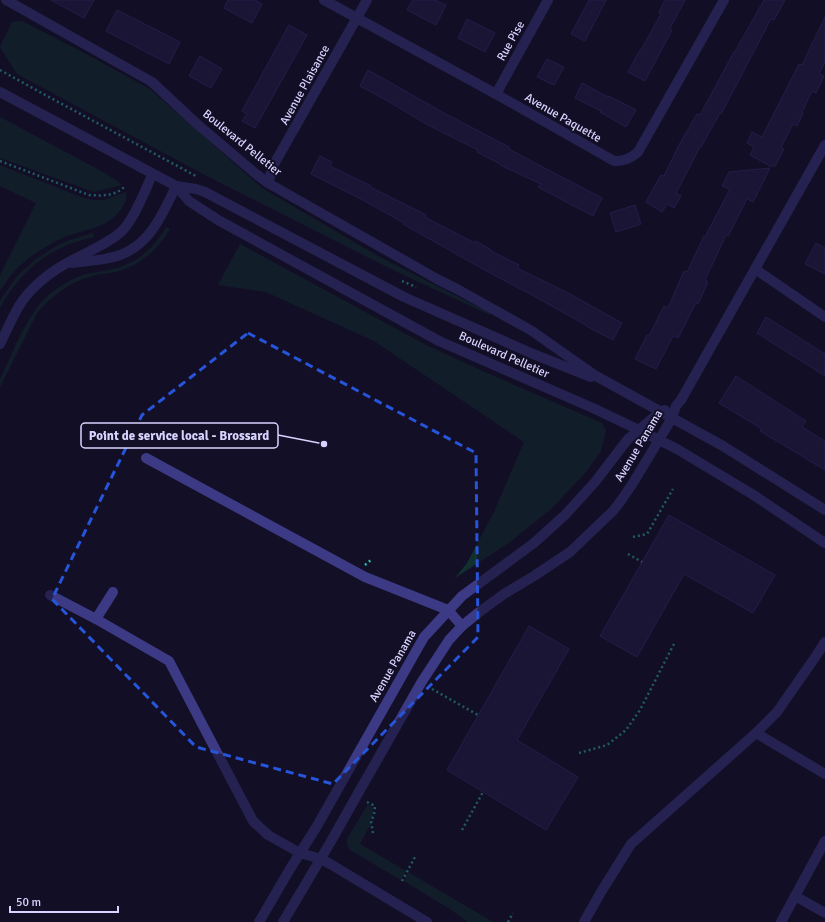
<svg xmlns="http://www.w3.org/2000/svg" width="825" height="922" font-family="Signika,sans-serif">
	<rect width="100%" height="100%" fill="#130f26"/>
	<!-- green -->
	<g fill="#12302f">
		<polygon points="22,21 86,54 150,89 262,188 378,256 490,313 490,315 393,270 207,176 17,74 0,47 12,22"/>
		<polygon points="0,117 103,172 120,183 122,185 94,192 0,158"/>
		<path d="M0,165L81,197L93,200H104L126,192C127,199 125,203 121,209C107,231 78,229 56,241C41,249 24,260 12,274C7,279 4,286 0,291V275L36,203L0,186Z"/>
		<path d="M166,227L170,229C158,249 142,264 119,271C110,274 99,273 89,277C68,283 52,296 37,313L0,387V379C13,353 28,311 51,293C60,286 70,280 80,276C90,272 102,272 113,269C137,263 154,249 166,227Z"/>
		<path d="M93,233L94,237C51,246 21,269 0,308V301L10,286L17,276L36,259L58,245L70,240Z"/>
		<polygon points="240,244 426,345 487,373 602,423 606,430 601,451 586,472 551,509 510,542 455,578 467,563 494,512 524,442 374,341 266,292 218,285"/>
		<path d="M368,804L373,808V814L370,822L371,824L360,844L406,871L401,880L350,850C347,846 347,843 347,839Z"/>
		<polygon points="408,872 493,922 468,922 450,909 404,881"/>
	</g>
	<!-- building -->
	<g fill="#241b47" stroke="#3b2d73">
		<polygon points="51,0 94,0 84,18"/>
		<polygon points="228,0 255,0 262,4 252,23 224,8"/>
		<polygon points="413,0 435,0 446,5 436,25 407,10"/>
		<polygon points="589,0 606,0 585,41 571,34"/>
		<polygon points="665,0 685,0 670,28 672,30 645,81 628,72 640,50 641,50 661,14 659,12"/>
		<polygon points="764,0 785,0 774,20 771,19 721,114 720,113 701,147 700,147 676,193 681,196 674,208 667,204 662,212 646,202 661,175 664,176 679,145 697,114 700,115 734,52 734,53"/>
		<polygon points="117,10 180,42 169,64 106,31"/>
		<polygon points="825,17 825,62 819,74 824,76 816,93 812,91 802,112 803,113 797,126 793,124 781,147 784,149 775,166 770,166 750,155 754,147 747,143 752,132 762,137 799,64 802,65"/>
		<polygon points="467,19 495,33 485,52 458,38"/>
		<polygon points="289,25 307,35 255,128 242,121 247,114 242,111"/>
		<polygon points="200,56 222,69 211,88 189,76"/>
		<polygon points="547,59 564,67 554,85 537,77"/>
		<polygon points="368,70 444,113 509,147 509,149 535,163 602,198 593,216 538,187 541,184 500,165 500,164 477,152 478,150 428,125 386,100 360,86"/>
		<polygon points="582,83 608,97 609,96 636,110 626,127 600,112 601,111 575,98"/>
		<polygon points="320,156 332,162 330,166 371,186 370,187 426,215 425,217 436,223 475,243 476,241 491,250 491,251 519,265 517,268 568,293 622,323 613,340 586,326 586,325 532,295 481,268 403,224 404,223 363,200 311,174"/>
		<polygon points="770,168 753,202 747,199 728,236 726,235 705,280 708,282 698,304 696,303 678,338 673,336 656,369 635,359 647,335 649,336 664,306 668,308 684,271 687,272 704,236 705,237 730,189 722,186 729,172"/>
		<polygon points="635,205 641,224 616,232 610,213"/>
		<polygon points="816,243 825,248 825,274 805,264"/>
		<polygon points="766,317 825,354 825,376 757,333"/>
		<polygon points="736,376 806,421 802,427 825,441 825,470 760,431 762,429 719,403"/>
		<polygon points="669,515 775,575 753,613 684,574 637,657 600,636"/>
		<polygon points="529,626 569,649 517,740 578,777 546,830 447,770"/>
	</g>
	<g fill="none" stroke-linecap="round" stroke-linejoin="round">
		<!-- path -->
		<g stroke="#2fb8b0" stroke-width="2.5" stroke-dasharray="2 3" stroke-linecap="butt">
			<polyline points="0,70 47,96 196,176"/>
			<path d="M0,161L89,195C103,196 116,196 125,186"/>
			<polyline points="402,281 416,287"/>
			<polyline points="633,537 647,534 673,489"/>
			<polyline points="628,554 642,562"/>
			<polyline points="365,565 371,560"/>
			<polyline points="432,689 478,715"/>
			<polyline points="579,753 607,745 626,730 640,710 675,642"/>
			<polyline points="367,802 375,806 374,815 371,821 373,833"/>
			<polyline points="462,830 483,792"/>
			<polyline points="402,881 415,857"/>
			<polyline points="508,922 513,913"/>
		</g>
		<!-- minor -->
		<g stroke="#3d3a85" stroke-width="10">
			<polyline points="6,0 152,82 197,124 256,174 268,183 437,279 457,289 532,331 596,376 723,446 825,510"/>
			<path d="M324,0L496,94L614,161C624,161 630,159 638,152L724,0"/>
			<polyline points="0,92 176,186 196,189 205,192 404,297 533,354 591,377"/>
			<polyline points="496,94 548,0"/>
			<polyline points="268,183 273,166 367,0"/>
			<polyline points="176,186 189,201 218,220 439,341 595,409 639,430 677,449 752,494 825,543"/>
			<path d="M72,263C84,261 97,261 109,258C147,251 161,218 176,186"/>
			<polyline points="755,269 825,317"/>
			<path d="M0,344C6,332 12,318 19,306C29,289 51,271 69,262C86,252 107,245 122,231C134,219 145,191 152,175"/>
			<polyline points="146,458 365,577 448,610 462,626"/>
			<polyline points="50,595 96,619 169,661 253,821 268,835 300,853 321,859 332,865 427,922"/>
			<polyline points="96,619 113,592"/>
			<polyline points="756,733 825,774"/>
			<polyline points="795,896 825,913"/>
			<polyline points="259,922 290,869 317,826 424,637 462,596 534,543 565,515 595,482 628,439 660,412 665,410"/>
			<polyline points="283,922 330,843 356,797 421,683 449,640 462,626 478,613 504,594 534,576 570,552 613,511 620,502 633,483 672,418 676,406 681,400 825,145"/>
			<polyline points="584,922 601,892 631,844 756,733 777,712 816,656 825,642"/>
			<polyline points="781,922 825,841"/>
		</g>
	</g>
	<!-- marked area -->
	<path d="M0 0H825V922H0ZM248,333L476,453L478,637L333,784L196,747L52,599L142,415Z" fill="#130f26" fill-opacity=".55" fill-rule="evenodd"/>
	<path fill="none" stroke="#2655da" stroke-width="3" stroke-dasharray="8 5" stroke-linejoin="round" d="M248,333L476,453L478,637L333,784L196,747L52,599L142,415Z"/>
	<g text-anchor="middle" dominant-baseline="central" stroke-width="4" stroke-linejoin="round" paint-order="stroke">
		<!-- street labels -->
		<g font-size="12" fill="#d9d4ff" stroke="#130f26">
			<text transform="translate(511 41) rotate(-61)">Rue Pise</text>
			<text transform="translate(305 85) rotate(-61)">Avenue Plaisance</text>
			<text transform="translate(563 118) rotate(30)">Avenue Paquette</text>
			<text transform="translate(242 143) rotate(39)">Boulevard Pelletier</text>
			<text transform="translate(504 355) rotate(24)">Boulevard Pelletier</text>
			<text transform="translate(639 446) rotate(-59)">Avenue Panama</text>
			<text transform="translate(393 666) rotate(-60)">Avenue Panama</text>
		</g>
	</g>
	<!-- callouts -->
	<path fill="none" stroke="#d9d4ff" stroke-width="1.5" d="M324 444L278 435"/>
	<circle fill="#d9d4ff" stroke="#130f26" stroke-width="1.5" cx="324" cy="444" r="4"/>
	<rect fill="#130f26" stroke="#d9d4ff" stroke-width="1.5" x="81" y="423" width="197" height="25" rx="4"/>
	<g font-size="13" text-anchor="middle" font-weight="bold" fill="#d9d4ff">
		<text x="179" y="440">Point de service local - Brossard</text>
	</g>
	<!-- scale -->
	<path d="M10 906v6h108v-6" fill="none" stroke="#d9d4ff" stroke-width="2"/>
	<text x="16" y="906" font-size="12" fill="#d9d4ff" stroke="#130f26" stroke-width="3" paint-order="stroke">50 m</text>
</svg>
